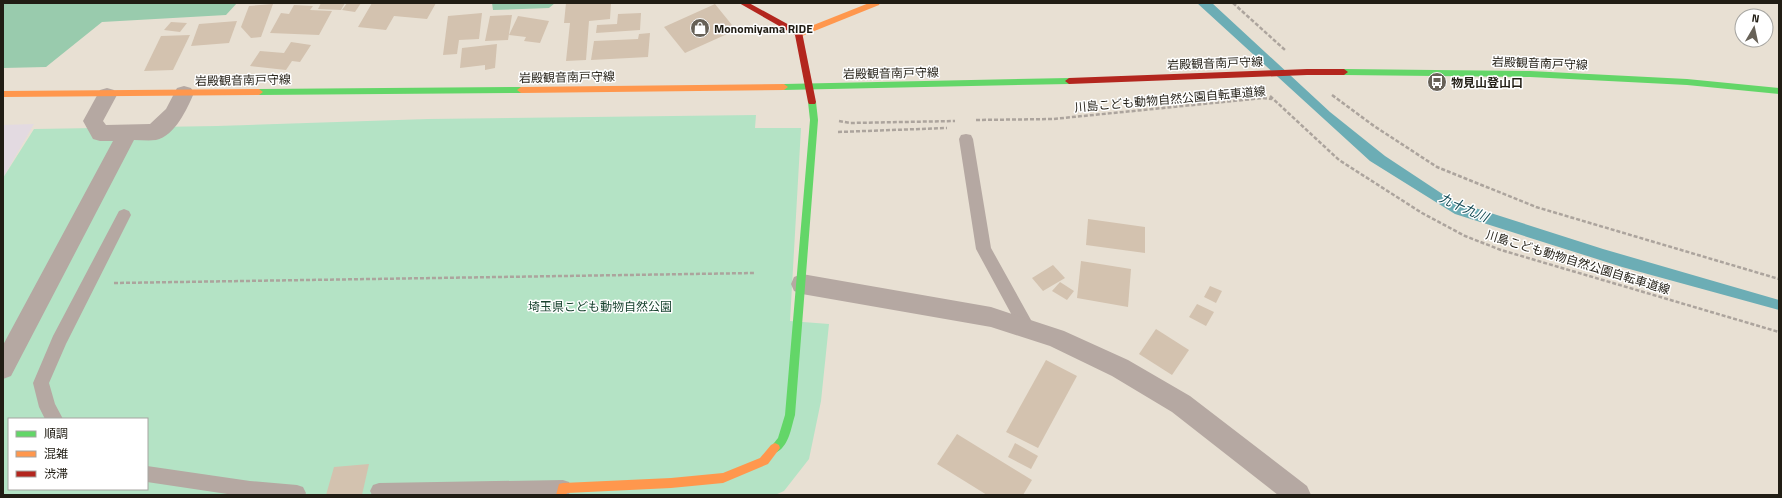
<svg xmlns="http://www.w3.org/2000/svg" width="1782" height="498" font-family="'Titillium Web','Noto Sans JP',sans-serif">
	<rect width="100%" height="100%" fill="#e8e0d3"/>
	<!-- education -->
	<polygon fill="#e3dae1" points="34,124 3,178 3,125"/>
	<!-- green -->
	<path fill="#b4e3c5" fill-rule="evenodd" d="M756,115L755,128H801L790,321L829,324L821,401L809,459L784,491L775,495H3V178L34,129L217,126L428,119ZM9,419H147V489H9Z"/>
	<!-- forest -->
	<g fill="#99cbad">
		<polygon points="3,3 237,3 226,15 102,22 46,67 3,68"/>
		<polygon points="492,3 555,3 549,8 493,10"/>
	</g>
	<!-- water -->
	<polygon fill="#6cadb5" points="1197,3 1212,3 1330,112 1385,156 1453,201 1603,249 1779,300 1779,310 1622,267 1455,214 1370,161"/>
	<!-- building -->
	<g fill="#d3c2af">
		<polygon points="321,3 345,3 341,10 318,9"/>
		<polygon points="347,3 361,3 355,12 342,10"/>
		<polygon points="372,3 436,3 427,19 394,16 386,30 358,27"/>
		<polygon points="566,3 611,3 610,19 589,21 586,60 566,61 570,23 564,23"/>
		<polygon points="273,4 261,37 251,38 241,27 249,6"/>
		<polygon points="715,4 736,30 685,53 664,27"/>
		<polygon points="294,5 313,6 310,10 332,11 319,35 270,33 281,13 289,14"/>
		<polygon points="482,13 479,39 459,40 457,54 443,55 448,16"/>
		<polygon points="641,13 640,30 596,33 597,25 617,24 618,14"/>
		<polygon points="512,15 508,40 485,41 490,16"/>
		<polygon points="518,16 549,21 540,43 524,41 526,37 509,35"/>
		<polygon points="237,21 229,43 191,46 199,24"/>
		<polygon points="171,22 187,23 180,32 164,30"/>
		<polygon points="650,33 648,57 591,60 594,41 638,39 639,34"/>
		<polygon points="190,35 173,70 144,71 161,36"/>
		<polygon points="291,42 311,45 300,62 292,61 286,70 250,66 260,51 284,53"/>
		<polygon points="497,44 495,68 485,70 485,65 460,68 462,48"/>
		<polygon points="1088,219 1145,227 1145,253 1086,245"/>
		<polygon points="1081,261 1131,269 1128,307 1077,298"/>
		<polygon points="1053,265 1065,278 1043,291 1032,278"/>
		<polygon points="1060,282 1074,291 1067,300 1052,291"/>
		<polygon points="1210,286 1222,291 1216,303 1204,297"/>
		<polygon points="1197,304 1214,312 1206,326 1189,317"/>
		<polygon points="1156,329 1189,350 1172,375 1139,354"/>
		<polygon points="1046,360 1077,376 1038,448 1006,432"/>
		<polygon points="957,434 1032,480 1023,495 987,495 937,464"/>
		<polygon points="1015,443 1038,456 1031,469 1008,457"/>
		<polygon points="369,464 362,495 326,495 334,467"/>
	</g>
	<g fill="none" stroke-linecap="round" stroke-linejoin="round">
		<!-- path -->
		<g stroke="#aca49d" stroke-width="2.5" stroke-dasharray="4 2" stroke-linecap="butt">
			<polyline points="1233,3 1285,50"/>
			<polyline points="1332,95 1374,126 1437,167 1536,207 1779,279"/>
			<polyline points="1270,96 1339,160 1422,213 1465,236 1501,250 1779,332"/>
			<polyline points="976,120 1053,119 1263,98 1272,99"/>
			<polyline points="839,121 850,123 955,121"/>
			<polyline points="838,132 947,128"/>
			<polyline points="114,283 755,273"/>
		</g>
		<!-- lane -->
		<g fill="#b5a8a2" fill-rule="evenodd">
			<polygon points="966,134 971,135 973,139 991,248 1036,329 1034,334 1028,336 1022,334 976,249 959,139 961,135"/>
			<polygon points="124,209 129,211 131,215 66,344 49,383 55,404 63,419 45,419 39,407 33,383 53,336 119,211"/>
			<polygon points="147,466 250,481 297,485 303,487 306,493 305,495 234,495 147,482"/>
			<polygon points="563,480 569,482 572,488 569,494 566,495 372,495 370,491 373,485 379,483"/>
		</g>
		<!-- street -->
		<g fill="#b5a8a2" fill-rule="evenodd">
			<path d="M184,86L191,88L194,93C187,109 175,136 156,140C149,141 141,140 134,140L11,376L3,379V345L113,141H100L93,139L83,121L100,90L107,88L114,90L117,95L103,121L106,125L150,124L166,109L177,88Z"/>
			<polygon points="802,274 991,307 1064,331 1128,360 1190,396 1307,486 1311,495 1278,495 1172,412 1112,376 1050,346 991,327 802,294 794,291 791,284 794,277"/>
		</g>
		<!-- fast -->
		<g fill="#63d668" fill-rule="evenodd">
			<polygon points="1344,69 1530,71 1687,79 1779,88 1779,94 1687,85 1530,77 1344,75 1340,72"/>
			<polygon points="1069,78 1073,81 1069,84 784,90 780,87 784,84"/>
			<polygon points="521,87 525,90 521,93 259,95 255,92 259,89"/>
			<path d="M812,99L816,102L818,120L795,415C791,428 789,447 775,453L771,451L770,448L778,438L785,415L810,120L808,102Z"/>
		</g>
		<!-- slow -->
		<g fill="#ff974d" fill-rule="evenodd">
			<polygon points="869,3 880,3 879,5 802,36 796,36 795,34 796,32"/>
			<polygon points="784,84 788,87 784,90 521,93 517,90 521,87"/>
			<polygon points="259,89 263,92 259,95 3,97 3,91"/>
			<polygon points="775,443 779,445 780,448 768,464 723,483 671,488 567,493 566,495 556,495 559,484 563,483 671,478 723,473 760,458 771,445"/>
		</g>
		<!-- jam -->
		<g fill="#b3261e" fill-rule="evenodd">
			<polygon points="739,3 749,3 802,32 816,102 815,104 809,104 808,102 795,35"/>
			<polygon points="1307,69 1344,69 1348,72 1344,75 1307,75 1069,84 1065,81 1069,78"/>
		</g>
	</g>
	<!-- icons -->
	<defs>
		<g id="shop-disc" transform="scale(1)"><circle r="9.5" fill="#676157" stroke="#fff"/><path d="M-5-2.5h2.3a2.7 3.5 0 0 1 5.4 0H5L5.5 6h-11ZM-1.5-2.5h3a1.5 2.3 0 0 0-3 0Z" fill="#fff"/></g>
		<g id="bus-disc" transform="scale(1)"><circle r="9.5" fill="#676157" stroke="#fff"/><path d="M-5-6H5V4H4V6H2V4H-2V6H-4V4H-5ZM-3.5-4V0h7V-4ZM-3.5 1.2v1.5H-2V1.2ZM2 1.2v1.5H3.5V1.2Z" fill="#fff"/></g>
	</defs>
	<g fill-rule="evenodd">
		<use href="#shop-disc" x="700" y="28"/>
		<use href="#bus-disc" x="1437" y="82"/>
	</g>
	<g text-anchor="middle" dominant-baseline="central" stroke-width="3" stroke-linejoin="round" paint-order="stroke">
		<!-- poi labels -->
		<g font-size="12" font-weight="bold" fill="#211d14" stroke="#fff" text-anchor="start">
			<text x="714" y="28">Monomiyama RIDE</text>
			<text x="1451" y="82">物見山登山口</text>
		</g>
		<!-- street labels -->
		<g font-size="12" fill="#211d14" stroke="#fff">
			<text transform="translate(1215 63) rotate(-2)">岩殿観音南戸守線</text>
			<text transform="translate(1540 63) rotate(2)">岩殿観音南戸守線</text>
			<text transform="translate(891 73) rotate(-1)">岩殿観音南戸守線</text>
			<text transform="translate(567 77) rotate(-1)">岩殿観音南戸守線</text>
			<text transform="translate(243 80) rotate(-1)">岩殿観音南戸守線</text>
			<text transform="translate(1170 99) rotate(-5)">川島こども動物自然公園自転車道線</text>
			<text transform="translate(1578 262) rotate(17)">川島こども動物自然公園自転車道線</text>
		</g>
		<!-- park labels -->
		<g font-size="12" fill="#194330" stroke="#fff">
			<text x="600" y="306">埼玉県こども動物自然公園</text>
		</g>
		<!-- water labels -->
		<g font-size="13" font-style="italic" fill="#144b55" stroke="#fff">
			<text transform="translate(1464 207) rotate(24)">九十九川</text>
		</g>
	</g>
	<!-- border -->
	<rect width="1782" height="498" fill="none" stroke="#211d14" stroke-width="8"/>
	<!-- legend -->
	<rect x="8" y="418" width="140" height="72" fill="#ffffff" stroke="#a6a5a1"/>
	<rect x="16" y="431" width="20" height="6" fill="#63d668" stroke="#a6a5a1"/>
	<text x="44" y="438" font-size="12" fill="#211d14">順調</text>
	<rect x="16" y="451" width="20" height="6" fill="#ff974d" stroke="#a6a5a1"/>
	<text x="44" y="458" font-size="12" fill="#211d14">混雑</text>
	<rect x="16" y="471" width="20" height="6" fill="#b3261e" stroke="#a6a5a1"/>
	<text x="44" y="478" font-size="12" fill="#211d14">渋滞</text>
	<!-- north arrow -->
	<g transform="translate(1754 28) rotate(9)"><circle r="19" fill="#ffffff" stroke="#a6a5a1"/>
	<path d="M0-3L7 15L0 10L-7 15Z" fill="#676157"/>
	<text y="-6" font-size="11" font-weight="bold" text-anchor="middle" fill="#211d14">N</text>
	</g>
</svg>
